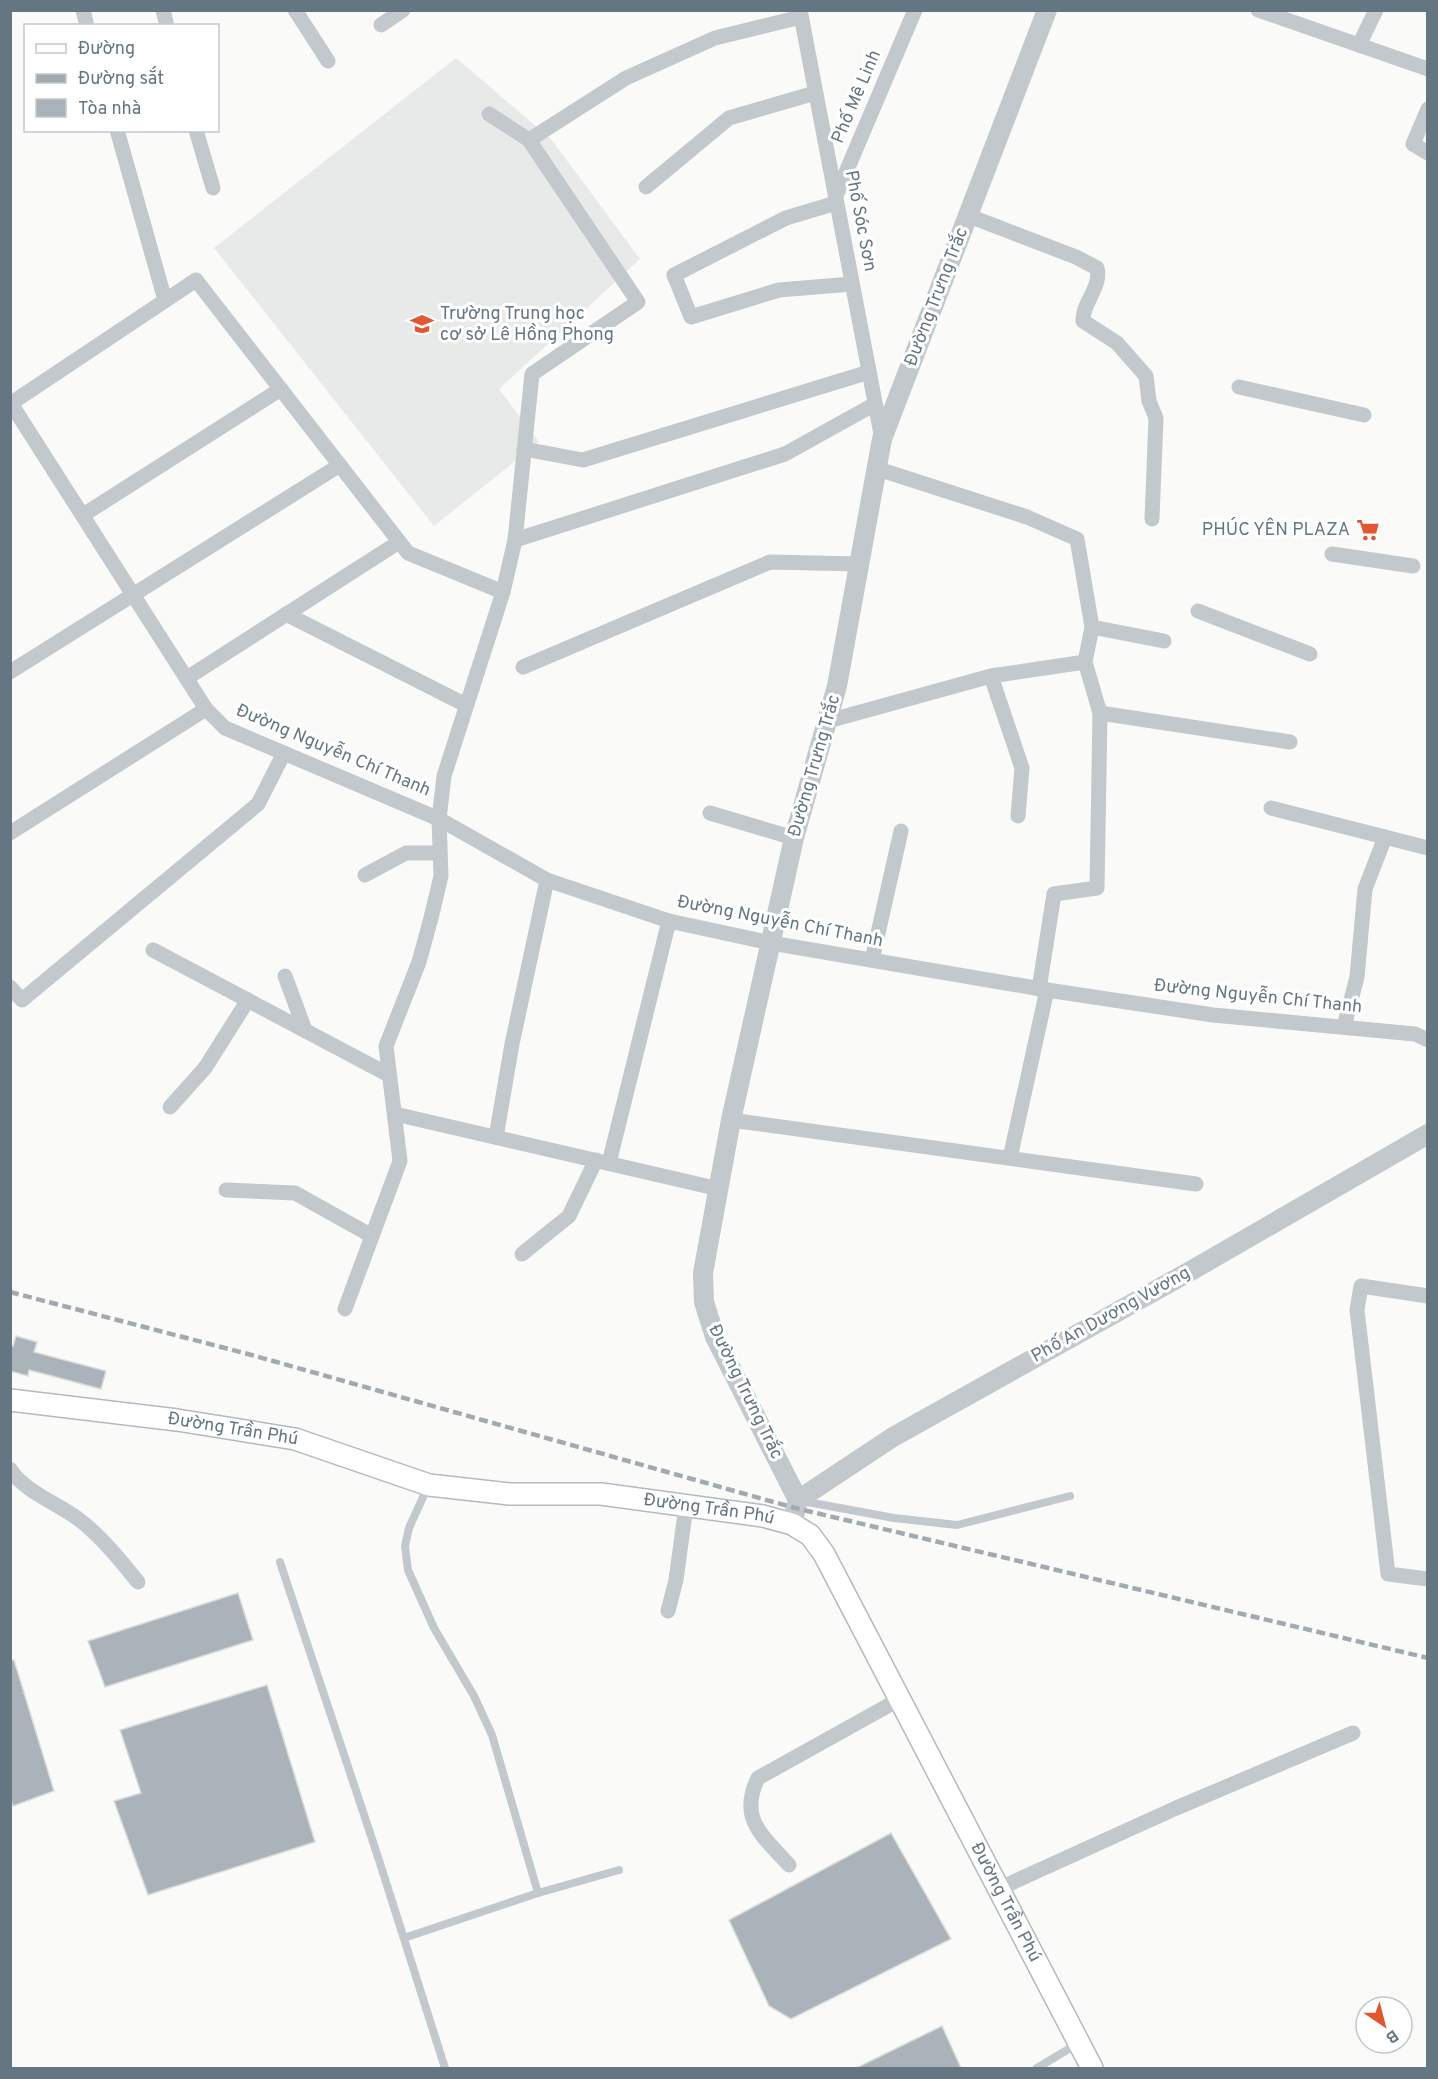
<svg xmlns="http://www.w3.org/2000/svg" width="1438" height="2079" font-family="Overpass,sans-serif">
	<rect width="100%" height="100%" fill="#fafaf8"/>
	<!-- built -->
	<polygon fill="#e8e9e9" points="456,58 551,139 640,259 499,389 539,442 434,526 214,248"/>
	<!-- building -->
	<g fill="#aab3b9" stroke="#dcdcda" stroke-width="1.5">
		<polygon points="16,1336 37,1342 34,1352 106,1371 101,1389 29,1370 28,1376 10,1371 10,1346 13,1346"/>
		<polygon points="238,1593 253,1640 105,1687 88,1641"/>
		<polygon points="14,1660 54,1791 13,1806 10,1797 10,1661"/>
		<polygon points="267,1685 315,1842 148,1895 114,1801 141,1793 120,1730"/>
		<polygon points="891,1833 951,1939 791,2019 769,2006 729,1920"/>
		<polygon points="942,2026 961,2068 856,2068"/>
	</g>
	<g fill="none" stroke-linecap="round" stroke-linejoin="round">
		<!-- secondary casing -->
		<g stroke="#b3babf" stroke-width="24">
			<g id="secondary">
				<path id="s1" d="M10,1400L177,1420L295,1439L429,1485L510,1494H601L763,1516L792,1524L810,1535L824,1554L1092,2068"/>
			</g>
		</g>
		<!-- service -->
		<g stroke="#c3c8cc" stroke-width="8">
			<polyline points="802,1501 894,1518 957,1525 1070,1496"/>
			<polyline points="280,1562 378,1857 445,2068"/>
			<polyline points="538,1893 619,1870"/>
			<polyline points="404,1938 538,1893 492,1735 474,1696 434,1628 408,1570 405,1546 409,1528 428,1486"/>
			<polyline points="1037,2068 1077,2044"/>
		</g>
		<!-- minor -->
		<g stroke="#c3c8cc" stroke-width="15">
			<polyline points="83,10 87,26"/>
			<polyline points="163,10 167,26"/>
			<polyline points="295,10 328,61"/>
			<polyline points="800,10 882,439"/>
			<polyline points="1258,10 1428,69"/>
			<polyline points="381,25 403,10"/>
			<polyline points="1359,45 1376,10"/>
			<polyline points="1428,109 1413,144 1428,153"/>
			<polyline points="117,130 165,300"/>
			<polyline points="196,130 213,188"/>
			<polyline points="529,140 626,78 715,38 801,17"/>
			<polyline points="646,187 729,118 815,93"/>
			<polyline points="835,198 915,10"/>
			<polyline points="836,203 786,218 674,275 691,317 779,290 852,284"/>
			<path d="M969,216L1076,257L1097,268C1102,287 1082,303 1083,321L1117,343L1146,376L1149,401L1156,418L1152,519"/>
			<polyline points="1239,387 1364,415"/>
			<polyline points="10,402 206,709 225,728 439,819 547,880 669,921 771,943 1047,990 1213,1015 1415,1034 1428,1040"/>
			<polyline points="10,404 196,280 408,553 503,592"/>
			<polyline points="524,449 583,460 869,372"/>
			<polyline points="875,468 1027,517 1077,539 1092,627 1085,662"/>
			<polyline points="83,515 281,389"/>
			<polyline points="515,540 785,454 875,404"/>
			<polyline points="1332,554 1413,566"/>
			<polyline points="1198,611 1310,654"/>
			<polyline points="286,614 466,705"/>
			<polyline points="1092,627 1164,641"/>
			<polyline points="523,667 770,562 859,564"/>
			<polyline points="10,672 340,465"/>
			<polyline points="991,676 1022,768 1018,816"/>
			<polyline points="187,678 399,542"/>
			<polyline points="1100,713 1290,742"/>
			<polyline points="828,721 991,676 1085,662 1100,713 1097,888 1054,894 1039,989"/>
			<polyline points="1271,808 1428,848"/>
			<polyline points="710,813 794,838"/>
			<polyline points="10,833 206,709"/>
			<polyline points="365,875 406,853 440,853"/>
			<polyline points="153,950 389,1075"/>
			<polyline points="872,960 901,831"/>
			<polyline points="285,976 305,1030"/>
			<polyline points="10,987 22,1000 258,804 284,753"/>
			<polyline points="1344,1027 1357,977 1365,889 1385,837"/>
			<polyline points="170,1107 205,1068 248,1000"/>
			<polyline points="395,1114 719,1189"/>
			<polyline points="731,1120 1196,1184"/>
			<polyline points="496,1137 512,1044 547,880"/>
			<polyline points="1010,1158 1047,990"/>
			<polyline points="609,1163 669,921"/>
			<polyline points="226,1190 295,1193 372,1236"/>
			<polyline points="522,1254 569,1216 596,1160"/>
			<polyline points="1428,1296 1361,1286 1357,1310 1388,1574 1428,1579"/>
			<polyline points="345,1309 400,1161 386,1046 419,962 431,918 441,876 439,819 444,776 503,592 515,540 532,374 638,302 529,140 489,114"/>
			<path d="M10,1469C25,1492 55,1502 77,1518C101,1536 119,1559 138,1582"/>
			<polyline points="668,1611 676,1580 686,1506"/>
			<path d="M789,1865C763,1836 738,1819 758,1778L900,1699"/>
			<polyline points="998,1889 1174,1809 1353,1733"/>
		</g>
		<!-- tertiary -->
		<g stroke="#c3c8cc" stroke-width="20">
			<polyline points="798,1500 893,1437 1194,1269 1428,1134"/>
			<polyline points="792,1524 798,1500 715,1337 704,1302 703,1273 731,1120 794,838 837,686 882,439 1047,10"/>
		</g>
		<!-- secondary -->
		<use href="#secondary" stroke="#fff" stroke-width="21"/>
		<!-- rail -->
		<polyline stroke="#a2aab0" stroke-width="4.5" stroke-dasharray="9 4.5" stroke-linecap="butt" points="10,1292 248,1354 795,1508 1428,1658"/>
	</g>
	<!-- icons -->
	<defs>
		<g id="school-bare" transform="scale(1.8)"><path d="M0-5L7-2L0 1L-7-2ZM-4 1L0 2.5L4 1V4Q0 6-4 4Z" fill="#e4572e" stroke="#fff" stroke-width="2.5" paint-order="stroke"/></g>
		<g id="supermarket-bare" transform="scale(1.8)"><path d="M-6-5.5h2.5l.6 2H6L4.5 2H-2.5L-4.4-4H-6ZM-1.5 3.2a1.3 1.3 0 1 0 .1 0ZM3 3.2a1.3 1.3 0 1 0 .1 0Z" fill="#e4572e" stroke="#fff" stroke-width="2.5" paint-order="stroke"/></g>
	</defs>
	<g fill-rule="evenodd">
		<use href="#school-bare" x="422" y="324"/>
		<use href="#supermarket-bare" x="1368" y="530"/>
	</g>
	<g text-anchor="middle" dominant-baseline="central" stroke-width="6" stroke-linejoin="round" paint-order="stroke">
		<!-- street labels -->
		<g font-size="18" fill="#657683" stroke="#fff">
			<text transform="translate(857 97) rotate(-67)">Phố Mê Linh</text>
			<text transform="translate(860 221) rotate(79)">Phố Sóc Sơn</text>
			<text transform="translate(937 297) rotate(-69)">Đường Trưng Trắc</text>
			<text transform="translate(333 751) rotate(23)">Đường Nguyễn Chí Thanh</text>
			<text transform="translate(815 766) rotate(-74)">Đường Trưng Trắc</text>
			<text transform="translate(780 922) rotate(11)">Đường Nguyễn Chí Thanh</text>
			<text transform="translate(1258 997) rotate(6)">Đường Nguyễn Chí Thanh</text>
			<text transform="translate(1111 1315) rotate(-29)">Phố An Dương Vương</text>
			<text transform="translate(745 1392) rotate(64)">Đường Trưng Trắc</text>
			<text stroke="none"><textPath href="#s1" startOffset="225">Đường Trần Phú</textPath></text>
			<text stroke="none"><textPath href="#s1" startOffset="711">Đường Trần Phú</textPath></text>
			<text stroke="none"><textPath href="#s1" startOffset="1233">Đường Trần Phú</textPath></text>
		</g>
		<!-- poi labels -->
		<g font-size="18" fill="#657683" stroke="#fff" text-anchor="start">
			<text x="440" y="314">Trường Trung học<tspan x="440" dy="21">cơ sở Lê Hồng Phong</tspan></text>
			<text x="1350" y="530" text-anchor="end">PHÚC YÊN PLAZA</text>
		</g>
	</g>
	<!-- border -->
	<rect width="1438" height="2079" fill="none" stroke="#657683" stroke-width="24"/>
	<!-- legend -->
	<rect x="24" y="24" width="195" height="108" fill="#ffffff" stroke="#c1c8cd" stroke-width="1.5"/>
	<rect x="36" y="44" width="30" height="9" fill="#ffffff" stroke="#c1c8cd" stroke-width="1.5"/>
	<text x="78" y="54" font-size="18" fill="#657683">Đường</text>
	<rect x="36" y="74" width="30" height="9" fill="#a2aab0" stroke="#c1c8cd" stroke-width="1.5"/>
	<text x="78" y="84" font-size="18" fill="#657683">Đường sắt</text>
	<rect x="36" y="99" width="30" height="18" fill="#aab3b9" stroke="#c1c8cd" stroke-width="1.5"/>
	<text x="78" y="114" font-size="18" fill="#657683">Tòa nhà</text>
	<!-- north arrow -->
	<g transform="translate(1384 2025) rotate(145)"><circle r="28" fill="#ffffff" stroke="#c1c8cd" stroke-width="1.5"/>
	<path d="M0-4.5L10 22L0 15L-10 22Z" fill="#e4572e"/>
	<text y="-9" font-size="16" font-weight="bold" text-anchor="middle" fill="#657683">B</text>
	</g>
</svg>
